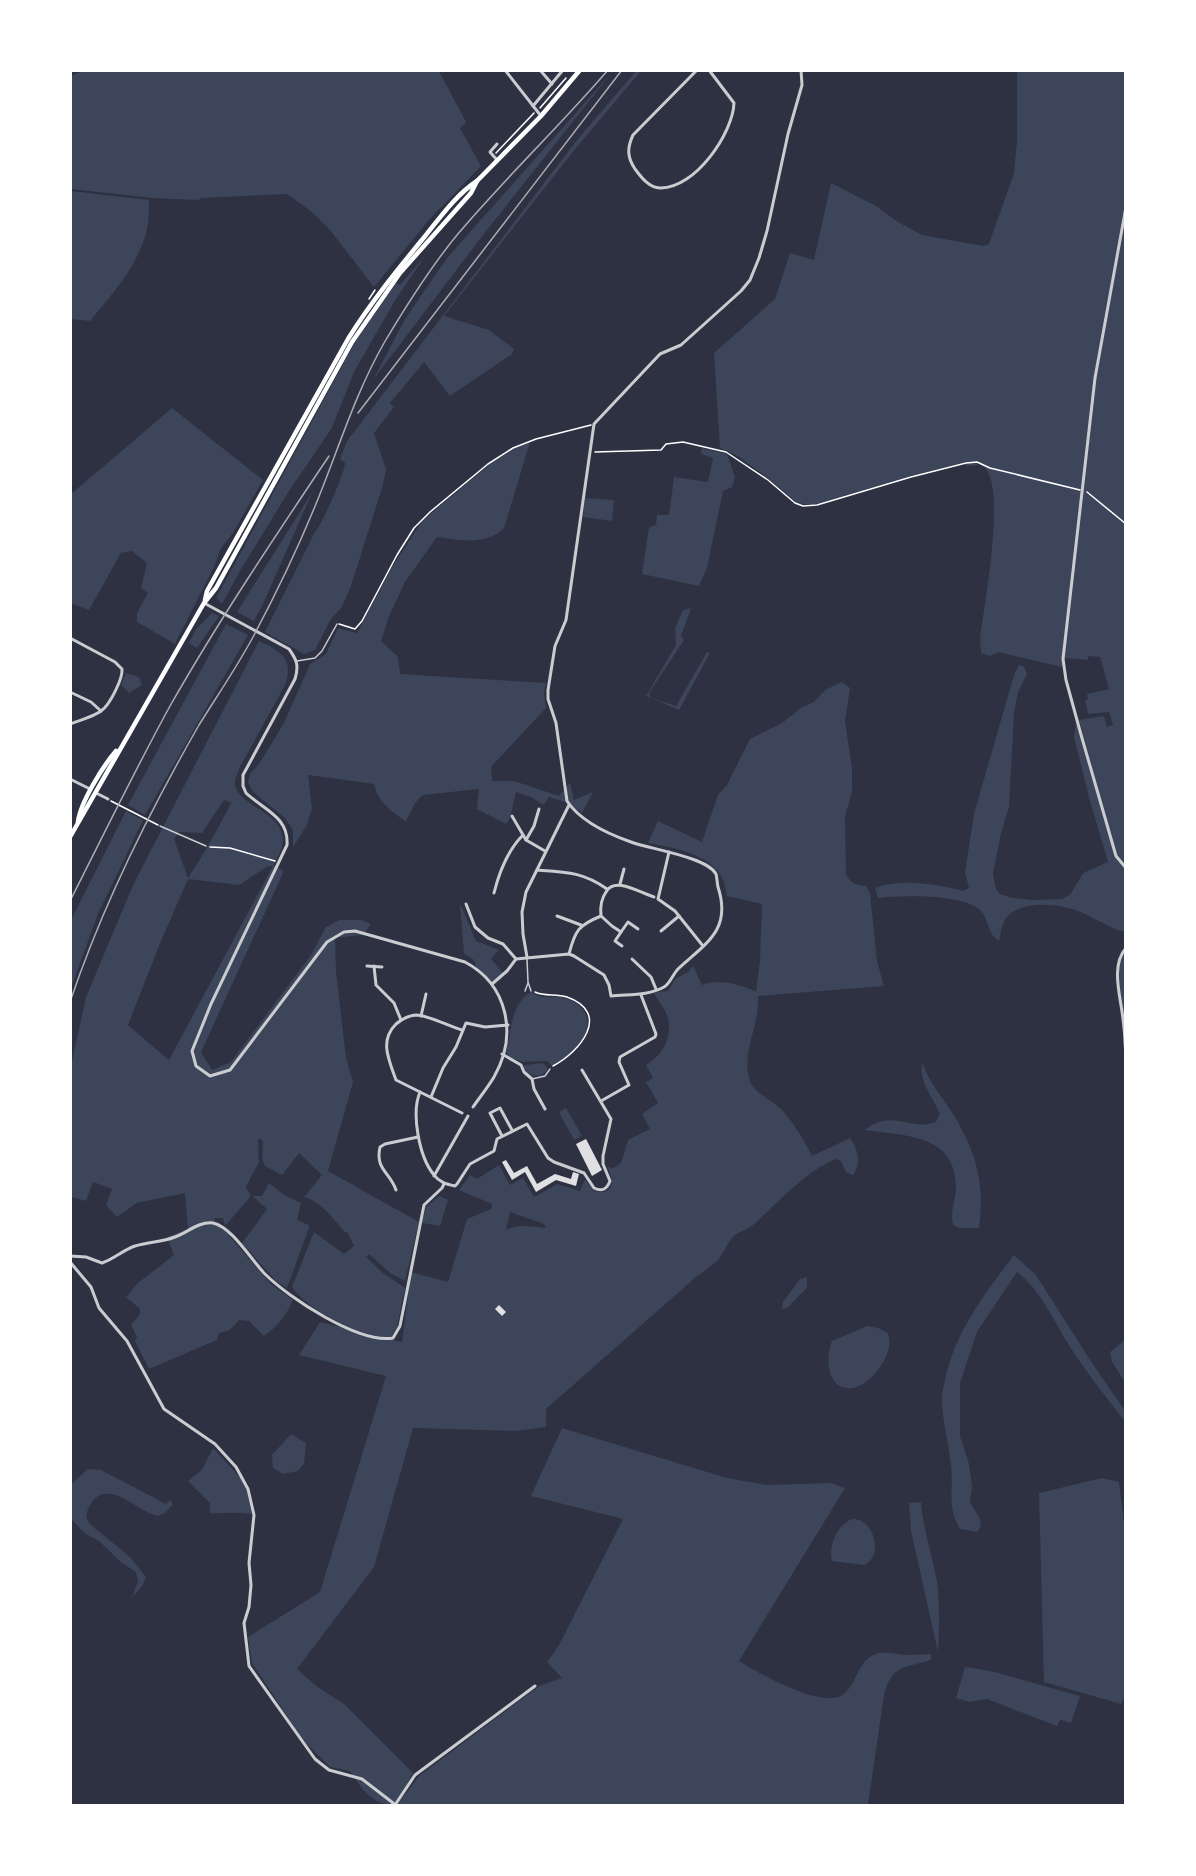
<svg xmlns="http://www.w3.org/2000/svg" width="1196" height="1876" font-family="Rubik,sans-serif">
	<rect width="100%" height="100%" fill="#2d3142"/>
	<!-- green -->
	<g fill="#3c4559" fill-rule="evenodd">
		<polygon points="85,70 439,71 466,122 460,128 481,166 429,220 374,287 330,230 312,212 287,194 201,198 199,200 152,198 71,189 71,76"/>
		<polygon points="613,71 483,235 373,380 405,319 447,258"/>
		<path d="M636,71H641L576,148L444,316L489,330L514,349L512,354L450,396L424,362L390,403L394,407L374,433L386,469L383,485L350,589L341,608L331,619L315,650L304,654L265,632L315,532C322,524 344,475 345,463L340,459L347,441L577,140Z"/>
		<path d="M1017,71H1125V932C1108,928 1094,917 1078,911C1059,904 1025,900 1009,915C1002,921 1001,932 999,941C987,934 989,919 980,910C964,894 901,895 878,898L875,888C898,878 940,884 963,891L969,888L965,872L974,814L1014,675L1019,665L1024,667L1027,674L1018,692L1014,713L1009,807L1001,833L993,874L996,889L1000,894L1013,898L1032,900L1062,899L1070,895L1083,873L1108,862L1090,801L1074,737L1076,722L1090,766H1092L1079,720L1104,716L1107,727L1113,725L1109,712L1088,714L1085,700L1088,699L1087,694L1109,689L1100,657L1088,656V660L1066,658L1062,667L998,652L990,656L981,653L980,638C984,608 1006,489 985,468C983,466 980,465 977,463V465L966,466L965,462L910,476L816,504H803L796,502L769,479L738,456L720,448L714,353L775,299L790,253L814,260L831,183L876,206L898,222L922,235L983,246L989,244L1014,173L1017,141Z"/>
		<path d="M71,191L149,200C149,210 149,220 147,229C139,265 113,293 90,321L71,319Z"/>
		<polygon points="427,253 396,299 354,372 332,428 289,491 240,571 222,604 216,598 354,344 396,283 400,285"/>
		<polygon points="172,408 263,480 233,533 221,548 214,567 175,644 137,622 137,613 148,593 141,588 147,563 132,551 121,553 89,610 70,603 71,494"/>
		<path d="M530,442L504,528C487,546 459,540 437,537L405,582L389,616L381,641L398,657L400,674L546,683L544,693L546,708L491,767L492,781H514L559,796L570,783L574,800L593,792L582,813L568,803L549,797L544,805L531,797L516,792L510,818L506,824L477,809L479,789L423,795L415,803L406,821C392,813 377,800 374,784L308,775L312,808L307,825L293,847V830L285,818L253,792L248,782L250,774L259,764L284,723L310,664L326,654L338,628L357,633L392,567L423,520L489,465L513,449Z"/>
		<polygon points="702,448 727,454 735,477 732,487 723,491 707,568 699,586 642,574 649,527 656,525 657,515 669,515 674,477 708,482 713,458 701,454"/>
		<polygon points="313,491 263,604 254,621 237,612"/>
		<polygon points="585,498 614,500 612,521 583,517"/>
		<polygon points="691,608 681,636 684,640 649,693 651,698 676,706 707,652 710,653 679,710 646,696 676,645 675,628 683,610"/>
		<polygon points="212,613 219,616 197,648 189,643 196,629"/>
		<polygon points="226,624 248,635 145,815 128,805"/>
		<path d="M259,641C282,652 294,659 285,685L239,769C238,773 235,779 235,783C236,811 309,814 273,865L284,871L201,1052L212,1070L231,1062L311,955L326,927L339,920H361L371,924L363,935L335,938L336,971L346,1058L353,1082L328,1171L419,1222L405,1281L390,1273L369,1254L366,1257L383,1273L405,1288L397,1327L389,1339L402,1342L411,1272L448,1282L467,1219L491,1209L492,1204L459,1190L470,1175L477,1179L499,1165L510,1185L523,1178L534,1197L557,1184L580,1191L585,1179L594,1191C614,1196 615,1180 607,1167L613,1168L621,1163L628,1140L650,1129L642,1114L658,1103L646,1082L653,1078L646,1065C663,1055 674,1036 667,1015C664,1008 658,1000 654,993C671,989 666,996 675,979L688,972L693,966L702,985C715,978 743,984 756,992L760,960L762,904L727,896C726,890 725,883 722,878C711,854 671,847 648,843L658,821L702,842L718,795L727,785L750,739L782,723L801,708L814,702L825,690L842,682L850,688L845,721L852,768V791L845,817L846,873C849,883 856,885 866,886L870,893L877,961L884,986L758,996C760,1024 742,1051 749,1078C753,1094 772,1099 782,1110C794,1123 804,1140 812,1156L850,1138C858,1150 862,1162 853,1175L846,1172L841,1161L836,1159C803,1173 779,1202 753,1225C747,1230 739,1231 733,1237C727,1243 724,1253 718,1260C712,1266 703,1272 696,1277L546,1409V1427L515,1431L413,1428L374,1567L297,1669L316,1686L344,1704L413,1773L395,1805C371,1805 362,1789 350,1771L330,1767L302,1739L252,1663L248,1637L320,1592L386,1376L299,1355L320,1322L354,1330C333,1319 306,1307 292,1287L314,1232L344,1254L354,1246L347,1232H345C333,1219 322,1202 304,1197L322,1175L299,1153L282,1175L265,1166L262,1159L263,1141L258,1138L259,1162L246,1187L251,1196L225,1226L223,1218H214L216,1225L225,1231L271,1284L293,1300C286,1316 278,1326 264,1336L249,1321L239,1320L230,1330L219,1333L217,1340L149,1369L135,1341L137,1337L131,1325L140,1314V1309L126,1297L138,1283L174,1255L167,1237L188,1229L185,1193L137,1203L117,1217L106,1205L112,1189L93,1182L86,1201L71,1197V1065L86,997L134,883ZM224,800L231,803C218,829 204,854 188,878L174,839L179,832L202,833ZM268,866H273L169,1060L128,1025L161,941L188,879L239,885ZM510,1212L544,1224L546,1228C533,1227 519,1223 506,1230Z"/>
		<polygon points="126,673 139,677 142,685 129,693 121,685"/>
		<polygon points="126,811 143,820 98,914 71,988 71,920"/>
		<polygon points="460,903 476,941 499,950 491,959 503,973 492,984 477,970 474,960 464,954"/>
		<polygon points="1125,948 1125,1058 1118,982 1119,965"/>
		<path d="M531,992C534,993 536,995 539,996C548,999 559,995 568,999C595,1009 591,1035 573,1053C567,1058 559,1062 552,1066L547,1061L522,1062L508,1056L506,1051C512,1031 510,1004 531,992Z"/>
		<path d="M922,1062C930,1085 943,1097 955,1117C977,1155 985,1185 979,1228H959L953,1225C950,1212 955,1201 956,1188C956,1134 906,1136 865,1130C894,1108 908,1132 936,1122L940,1114C932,1095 919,1083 922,1062Z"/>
		<path d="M543,1063L547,1067V1071C539,1079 531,1076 523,1068L525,1065Z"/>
		<polygon points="566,1108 582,1136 574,1140 559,1112"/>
		<polygon points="269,1183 284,1195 301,1203 297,1220 309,1225 309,1228 287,1288 276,1281 242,1243 267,1209 252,1196 262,1196"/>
		<polygon points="439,1196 448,1200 440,1226 422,1223 426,1207"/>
		<path d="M1014,1255L1036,1275L1090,1360L1125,1411V1421C1104,1395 1083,1368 1065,1339C1051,1315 1039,1289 1017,1272L977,1332L960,1383V1436L969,1464L972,1486L970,1502L980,1519L981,1526L977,1532L960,1529C946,1505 954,1492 951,1466C949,1443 942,1421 942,1398C942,1390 945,1382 946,1375C957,1329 986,1292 1014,1255Z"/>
		<polygon points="807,1277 807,1288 787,1308 782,1309 783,1302 800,1279"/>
		<path d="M867,1326L878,1328L888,1333C889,1338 890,1343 889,1347C886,1363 869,1386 852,1388C827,1391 825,1357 832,1341Z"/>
		<polygon points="1125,1340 1125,1382 1112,1362 1110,1352"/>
		<path d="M562,1428L727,1478L767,1485L831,1483L845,1488L739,1661C758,1673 826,1712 845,1693C857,1682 858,1660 876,1654C886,1650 898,1655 908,1655C916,1655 924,1654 931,1654V1660C904,1668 892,1665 884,1695L868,1805L396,1806L419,1776L539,1686L562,1678L547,1662L559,1645L623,1519L531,1496Z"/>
		<polygon points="291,1434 306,1443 304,1464 298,1471 283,1474 273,1468 272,1455"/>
		<path d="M213,1448L246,1484L254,1515C239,1511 225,1514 210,1513V1503L188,1481L202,1470Z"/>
		<path d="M88,1469L101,1470L166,1504L170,1500L173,1504L166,1512L158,1516C135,1511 106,1474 89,1507C86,1514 85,1517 90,1524L130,1557L146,1577L143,1585L132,1597L138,1582L136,1572L122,1563L99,1541L86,1534L71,1519V1484Z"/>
		<polygon points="1102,1478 1119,1482 1126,1541 1126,1695 1121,1704 1044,1682 1039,1493"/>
		<path d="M921,1502C923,1529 932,1554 937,1581C940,1605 939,1629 938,1652L911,1531L909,1503Z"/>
		<path d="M852,1519C873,1517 885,1556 864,1565L832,1561C828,1546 837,1525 852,1519Z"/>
		<polygon points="965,1667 995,1672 1080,1696 1071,1723 1060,1720 1057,1726 987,1699 969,1702 956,1698"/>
	</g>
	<!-- building -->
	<g fill="#e0e0e3">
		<polygon points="586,1139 602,1170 592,1176 576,1144"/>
		<polygon points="506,1160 514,1173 527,1166 537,1184 555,1174 571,1179 573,1172 579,1174 576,1186 556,1180 536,1192 525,1172 512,1180 502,1162"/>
		<polygon points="499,1305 506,1312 502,1316 495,1309"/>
	</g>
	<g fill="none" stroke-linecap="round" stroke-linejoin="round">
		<!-- path -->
		<g stroke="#fff" stroke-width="1.5">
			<polyline points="540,108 566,78"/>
			<polyline points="496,153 534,113"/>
			<polyline points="369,299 375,290"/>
			<polyline points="595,452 661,450 666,444 683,442 726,452 768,480 795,503 803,506 817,505 911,477 966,463 977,462 990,468 1080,490"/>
			<polyline points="1087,492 1126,524"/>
			<polyline points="339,624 355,629 362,621 397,555 414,528 430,512 488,464 513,448 536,439 591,425"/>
			<polyline points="111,801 158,825"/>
			<polyline points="210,847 230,848 275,861"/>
			<path d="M535,992C545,997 556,993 567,997C612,1013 580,1052 553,1066"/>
		</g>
		<!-- service -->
		<g stroke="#caccd0" stroke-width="1.5">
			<polyline points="297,661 315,658 322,651 337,624"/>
			<polyline points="160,826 206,846"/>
			<polyline points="527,959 528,982 531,991"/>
			<polyline points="525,991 528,983"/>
			<polyline points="532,1079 545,1076 550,1069"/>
		</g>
		<!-- minor -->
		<g stroke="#caccd0" stroke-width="3">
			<polyline points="505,70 541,116"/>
			<polyline points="540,70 552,84"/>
			<path d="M697,70L633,135C627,148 627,157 635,169C641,177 649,188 660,188C695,189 733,133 734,103L709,70"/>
			<polyline points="533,106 563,70"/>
			<polyline points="497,160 490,152 497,144"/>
			<polyline points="1126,207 1095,378 1063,659 1066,680 1080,731 1116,856 1126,868"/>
			<path d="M204,603L289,649C297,660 299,666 295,679L243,775V786L246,793C264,810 289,817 287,845L211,1004L192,1051L196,1066L210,1076L230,1070L327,942L344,932L355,931L465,962C508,985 518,1035 494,1077C488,1087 480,1097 473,1107"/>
			<path d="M70,638L115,662L122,669C123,678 110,705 101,711C93,717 80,720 70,724"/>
			<polyline points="70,692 91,702 101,711"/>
			<polyline points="96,793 108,799"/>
			<polyline points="512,816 526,840 545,851"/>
			<polyline points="526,840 534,826 539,809"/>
			<polyline points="669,852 658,899 675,911 703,946"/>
			<path d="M537,870C566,872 583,872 607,889"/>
			<polyline points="620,884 624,869"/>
			<path d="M494,893C499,873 508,850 523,835"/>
			<polyline points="466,904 475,927 488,938 503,944 516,959"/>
			<polyline points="557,916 581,925"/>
			<path d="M601,916C600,907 601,899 606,892C615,876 640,893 654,897"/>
			<polyline points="601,916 612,926 621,932 628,922 638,929"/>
			<polyline points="661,931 679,916"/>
			<polyline points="621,932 615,941 622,946"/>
			<path d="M1126,948C1110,966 1121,998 1123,1019C1125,1032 1125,1045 1126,1058"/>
			<path d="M569,954C575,930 579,925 601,916"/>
			<polyline points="527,957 523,934 522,912 526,892 569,805"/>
			<polyline points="632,959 651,977 656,989"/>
			<polyline points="367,966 382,967"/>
			<polyline points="374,966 376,985 394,1003 401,1020"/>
			<path d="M492,984L507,971L516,959L569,954L574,956L604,975L609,985L611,996C628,994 648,996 664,987C670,984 673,974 678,969C706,943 732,930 718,887C717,883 717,877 716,874C707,857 649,849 631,842C608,834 581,822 567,801L556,723L548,699V690L555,646L566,620L594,424L660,354L681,345L741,291L750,280L759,258L767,231L788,134L802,85L801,70"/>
			<polyline points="421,1016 426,994"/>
			<path d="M462,1030C449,1026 429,1016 417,1015C409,1015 402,1019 396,1024C379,1041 389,1060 396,1080L462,1113"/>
			<polyline points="502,1054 521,1065 524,1072 532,1079 534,1089 545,1109"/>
			<path d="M420,1092C411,1113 419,1157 434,1175C439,1182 446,1184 455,1186L457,1184L470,1164L494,1151L497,1139L527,1124L548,1158L554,1162L584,1173L594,1188C602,1192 607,1189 610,1181L603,1164V1156L611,1119L582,1070"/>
			<polyline points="431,1097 443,1068 456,1047 466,1023 485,1027 508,1025"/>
			<polyline points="601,1101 629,1085 619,1062 620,1057 655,1037 656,1034 641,995"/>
			<polyline points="502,1136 490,1113 500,1108 512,1130"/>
			<polyline points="434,1176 468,1116"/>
			<path d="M396,1190C390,1172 375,1170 380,1147L385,1144L418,1137"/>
			<path d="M70,1256L86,1257L102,1263C114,1259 123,1250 135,1246C148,1242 162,1242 175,1237C187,1233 199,1221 213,1223C232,1227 252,1261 265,1274C289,1298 359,1344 393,1338L400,1326L424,1205L442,1188L444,1184"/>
			<polyline points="395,1805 415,1775 535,1686"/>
		</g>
		<!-- tertiary -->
		<g stroke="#caccd0" stroke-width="3">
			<polyline points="70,779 90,789"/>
			<polyline points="70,1262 91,1287 99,1308 127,1341 164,1409 215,1444 236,1467 248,1489 254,1515 249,1563 251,1585 249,1607 244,1623 249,1666 315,1759 329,1770 362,1779 397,1806"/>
		</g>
		<!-- trunk -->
		<g stroke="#fff" stroke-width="4.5">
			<path d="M205,600L207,591L348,339C371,302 398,269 426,235C441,216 457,194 477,181L541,116L580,70"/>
			<path d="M78,822C80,803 103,766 116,751"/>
			<polyline points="70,837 204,603 216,588 352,342 400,273 471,193 477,181"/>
		</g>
		<!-- rail -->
		<g stroke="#abadb3" stroke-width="1.5">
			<polyline points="358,413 622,70"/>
			<path d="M70,901C103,836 135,770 170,706C219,620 274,538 329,456"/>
			<path d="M70,1002C103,904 148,814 199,725C217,696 237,667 253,637C277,592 299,546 318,499C339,447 356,392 384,343C406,306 429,269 457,235C505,178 559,127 608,70"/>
		</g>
	</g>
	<!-- border -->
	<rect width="1196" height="1876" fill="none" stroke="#ffffff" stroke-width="144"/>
</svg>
